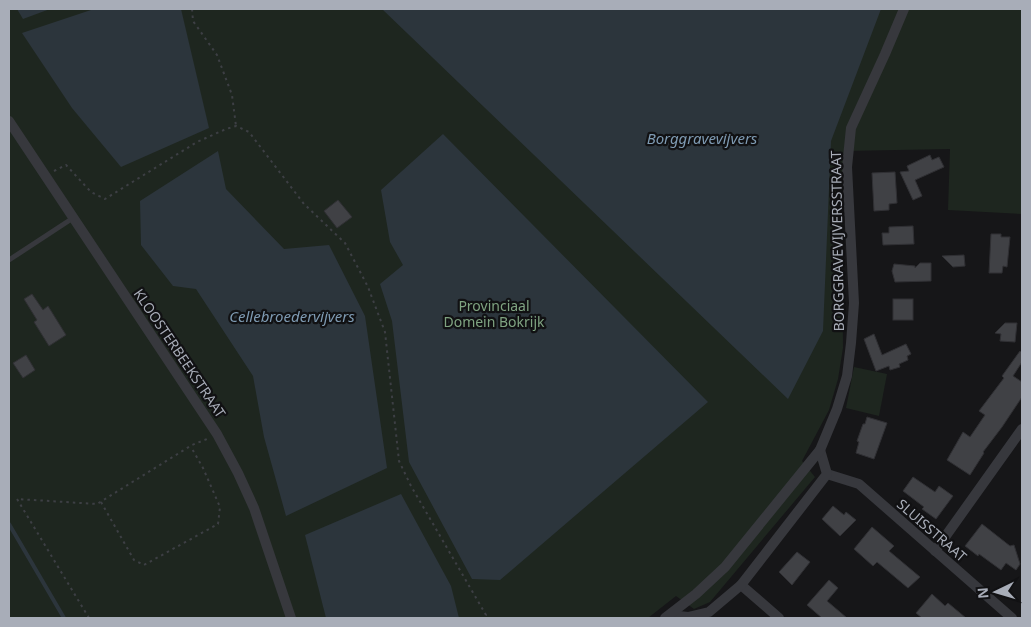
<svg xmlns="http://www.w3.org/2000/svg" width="1031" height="627" font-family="'Noto Sans',sans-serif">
	<rect width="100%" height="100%" fill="#161618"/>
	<!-- green -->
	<g fill="#1e261f">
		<polygon points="9,9 1022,9 1022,214 948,210 950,149 844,151 842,185 843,348 838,379 829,410 802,461 815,477 710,602 694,609 676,596 648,618 9,618"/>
		<polygon points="854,367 887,374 879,416 846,408"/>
	</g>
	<!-- water -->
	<g fill="#2c353c">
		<polygon points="17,9 50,9 23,19"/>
		<polygon points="94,9 181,9 209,128 121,167 72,108 22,33"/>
		<polygon points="382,9 881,9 831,141 823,331 788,399"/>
		<polygon points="443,134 708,402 500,580 472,579 409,462 392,321 380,284 403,265 390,242 381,190"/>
		<polygon points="218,151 226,189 284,249 329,245 365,316 387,468 286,516 264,437 253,376 196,289 173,286 141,245 140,201"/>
		<polygon points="401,494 451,586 459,618 326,618 305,535"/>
	</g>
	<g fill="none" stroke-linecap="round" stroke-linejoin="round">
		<!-- stream -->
		<polyline stroke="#2c353c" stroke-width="4" points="9,524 64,618"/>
	</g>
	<!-- building -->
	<g fill="#404145" stroke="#303034">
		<polygon points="930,155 932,160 939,157 944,167 915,180 922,196 913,200 900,172 909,171 907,166"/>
		<polygon points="895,172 897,203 889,204 889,210 874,211 872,173"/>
		<polygon points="338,200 352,217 337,228 324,211"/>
		<polygon points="913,226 914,244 883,245 882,233 889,233 889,227"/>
		<polygon points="991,234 1001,234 1001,237 1010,237 1007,267 1003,266 1002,273 989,273"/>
		<polygon points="964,255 965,266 953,267 942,256"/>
		<polygon points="920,263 931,263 931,281 895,282 892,271 894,264 915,266 915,268"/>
		<polygon points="32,294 43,310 48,306 66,335 49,346 34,322 37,320 24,299"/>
		<rect x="893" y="299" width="20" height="21"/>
		<polygon points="1005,323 1017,323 1015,342 1000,341 1001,334 995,333"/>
		<polygon points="874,334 882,355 906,344 911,354 907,356 908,360 899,364 900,367 890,370 889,366 876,371 864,339"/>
		<polygon points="1020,351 1022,353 1022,362 1013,376 1022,382 1022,397 1002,427 983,452 984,453 970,475 947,460 963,432 970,437 985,415 979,411 1004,378 1002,376"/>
		<polygon points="26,355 35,370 23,378 13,363"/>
		<polygon points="867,417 887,423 874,459 856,453 859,442 857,441 863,424 865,424"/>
		<polygon points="913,477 935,492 939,486 953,496 936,519 922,509 924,507 903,491"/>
		<polygon points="833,506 844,515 846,512 856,520 840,536 822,519"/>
		<polygon points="982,524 1010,546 1014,545 1020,564 1016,570 1006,563 1001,570 979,554 978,556 965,546"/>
		<polygon points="872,527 894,546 889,551 920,577 908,588 877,562 873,566 854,549"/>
		<polygon points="797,552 810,562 792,585 779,572"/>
		<polygon points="829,580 838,588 827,601 847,618 822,618 807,605"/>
		<polygon points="932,594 945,606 948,603 966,618 922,618 916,613"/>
	</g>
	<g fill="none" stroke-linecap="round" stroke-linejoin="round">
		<!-- path -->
		<g stroke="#3d3f44" stroke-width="2" stroke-dasharray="2.5 4" stroke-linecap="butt">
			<polyline points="192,9 193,21 217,55 232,95 236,126"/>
			<polyline points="54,171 66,165 91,192 105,199 197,142 226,129 236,126 249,132 304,204 345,243 368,287 385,332 399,461 411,486 486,615 482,618"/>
			<polyline points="101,502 134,560 144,565 218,524 220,507 203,468 191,447"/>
			<polyline points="89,618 17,499 97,504 192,445 207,439"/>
		</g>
		<!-- lane -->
		<polyline stroke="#37383d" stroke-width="5" points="9,260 73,218"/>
		<!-- street -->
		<g stroke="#37383d" stroke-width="10">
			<polyline points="9,121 217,434 238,473 254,508 291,618"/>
			<polyline points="827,474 859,484 1012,618"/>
			<polyline points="935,551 1022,429"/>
			<polyline points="741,585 779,618"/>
			<polyline points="670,615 688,617 709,612 741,585 827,474 820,450"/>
			<polyline points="665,618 696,594 725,567 820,450 837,409 847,376 851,343 854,303 847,167 851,128 885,54 904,9"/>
		</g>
	</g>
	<g text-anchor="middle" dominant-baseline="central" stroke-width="4.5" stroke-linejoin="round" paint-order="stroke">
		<!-- street labels -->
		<g font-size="14" fill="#a8adb8" stroke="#111113">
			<text transform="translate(837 241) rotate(-91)">BORGGRAVEVIJVERSSTRAAT</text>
			<text transform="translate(180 353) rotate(56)">KLOOSTERBEEKSTRAAT</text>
			<text transform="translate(932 530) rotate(41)">SLUISSTRAAT</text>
		</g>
		<!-- park labels -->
		<g font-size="14" fill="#7fa381" stroke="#111113">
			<text x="494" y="305">Provinciaal<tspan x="494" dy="16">Domein Bokrijk</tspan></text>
		</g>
		<!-- water labels -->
		<g font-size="15" font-style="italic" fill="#7f9bb3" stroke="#111113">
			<text x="702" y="138">Borggravevijvers</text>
			<text x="292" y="316">Cellebroedervijvers</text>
		</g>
	</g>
	<!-- border -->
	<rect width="1031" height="627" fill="none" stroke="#a8adb8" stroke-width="20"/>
	<!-- north arrow -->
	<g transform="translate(996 592) rotate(265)" stroke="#111113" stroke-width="4" paint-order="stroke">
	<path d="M0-4L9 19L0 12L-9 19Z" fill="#a8adb8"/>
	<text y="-8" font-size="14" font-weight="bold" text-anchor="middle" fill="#a8adb8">N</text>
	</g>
</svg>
